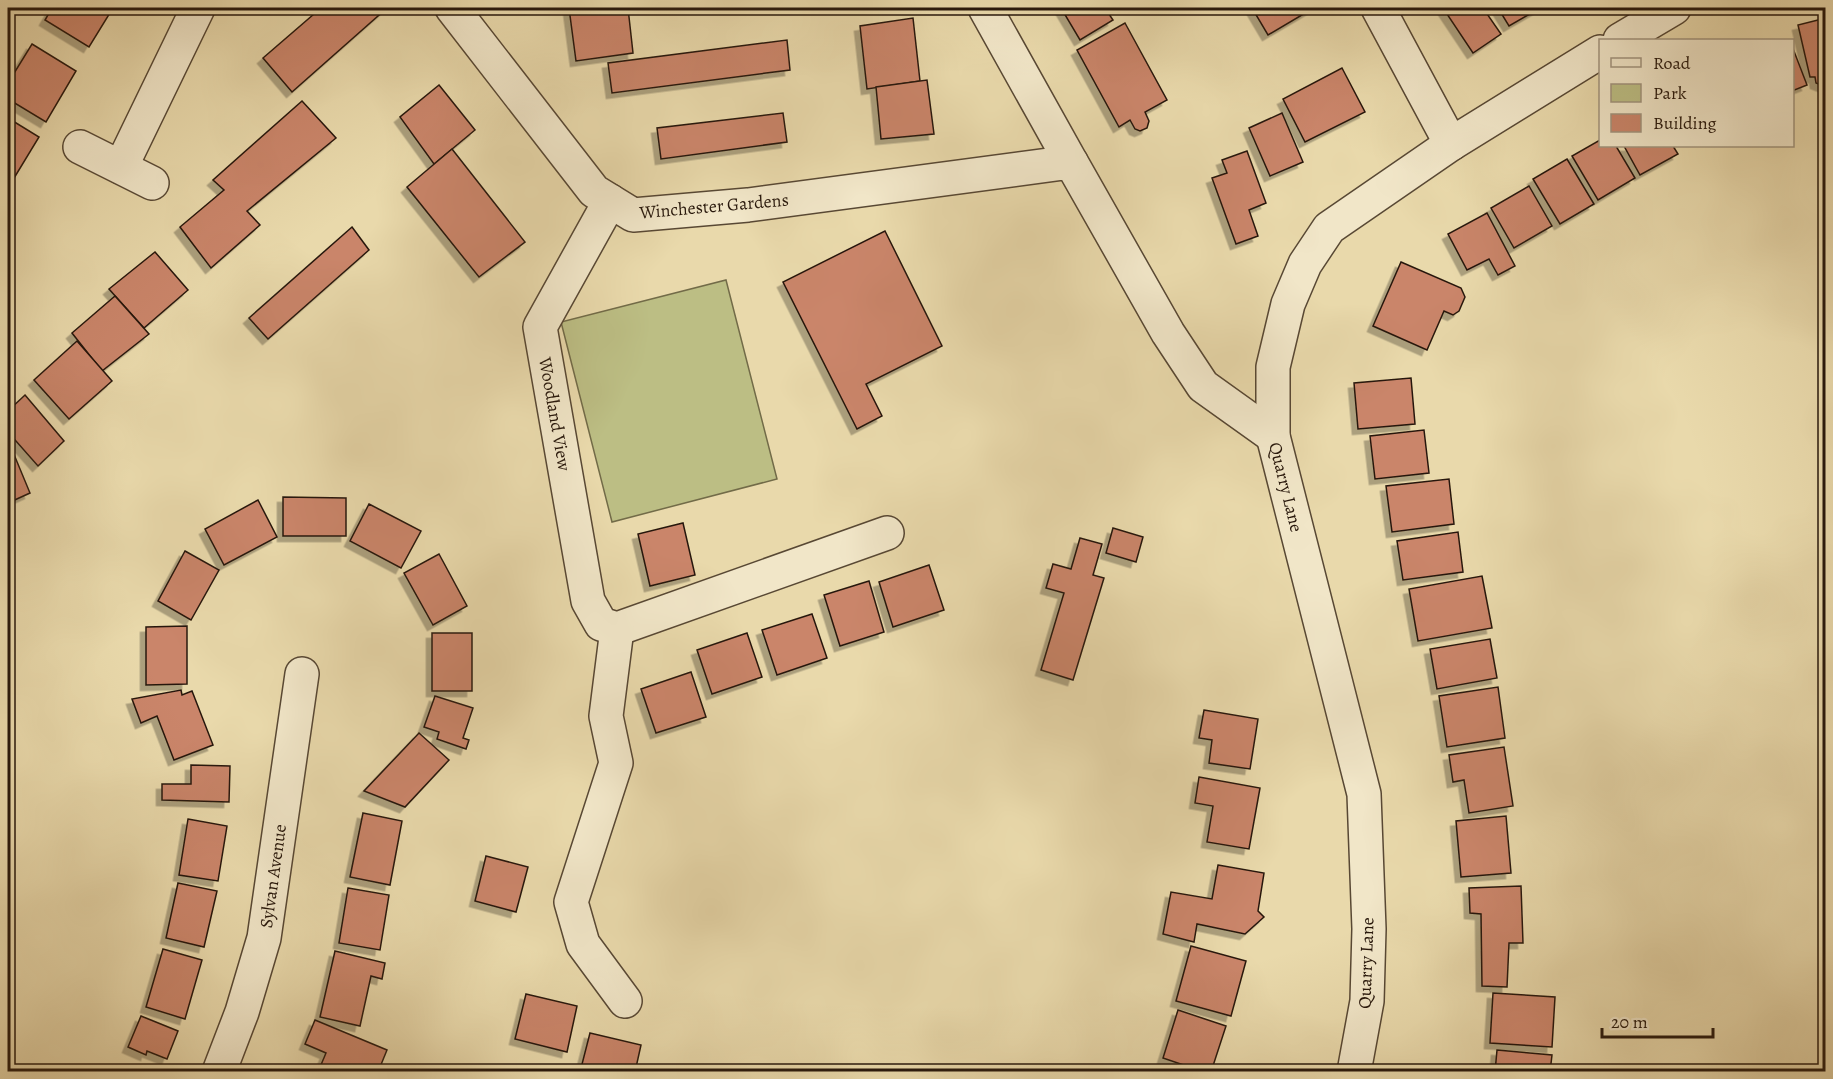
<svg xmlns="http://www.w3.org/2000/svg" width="1833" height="1079" font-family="Alegreya,serif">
	<defs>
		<filter id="shadow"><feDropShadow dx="-5.5" dy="5.5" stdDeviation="0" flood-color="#0004"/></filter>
	</defs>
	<rect width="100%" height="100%" fill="#e9d9ab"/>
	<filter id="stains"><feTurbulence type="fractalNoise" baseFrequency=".00333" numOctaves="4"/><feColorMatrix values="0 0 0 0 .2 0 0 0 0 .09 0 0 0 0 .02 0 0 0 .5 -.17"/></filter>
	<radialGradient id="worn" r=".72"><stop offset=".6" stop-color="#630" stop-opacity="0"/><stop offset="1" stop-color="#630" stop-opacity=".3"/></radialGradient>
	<!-- green -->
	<polygon fill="#bcbe84" stroke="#726b48" stroke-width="1.5" points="726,280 777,479 612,522 561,322"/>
	<!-- building -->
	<g fill="#ca856a" stroke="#28180c" stroke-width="1.5" filter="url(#shadow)">
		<polygon points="52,8 113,8 89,47 45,20"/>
		<polygon points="321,8 387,8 292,92 263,58"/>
		<polygon points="569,8 628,8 633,53 576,61"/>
		<polygon points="1061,8 1105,8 1113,20 1080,40"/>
		<polygon points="1252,8 1311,8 1312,9 1268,35"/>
		<polygon points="1443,8 1483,8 1501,34 1473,53"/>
		<polygon points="1498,8 1540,8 1509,26"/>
		<polygon points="913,18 920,81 867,89 860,26"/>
		<polygon points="1826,18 1826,87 1816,83 1815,77 1810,77 1798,25"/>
		<polygon points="1125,23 1167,100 1145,112 1149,121 1147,128 1140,131 1135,129 1130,120 1119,127 1077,50"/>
		<polygon points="787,40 790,70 612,93 608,63"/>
		<polygon points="32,44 76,71 46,122 8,99 8,83"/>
		<polygon points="1792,46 1807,85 1792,91"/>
		<polygon points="1342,68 1365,112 1305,142 1283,99"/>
		<polygon points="927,80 934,134 881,139 876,87"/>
		<polygon points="439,85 475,130 434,164 400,117"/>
		<polygon points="302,101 336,138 247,211 260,225 211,268 180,227 224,190 213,180"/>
		<polygon points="783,113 787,142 661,159 657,128"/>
		<polygon points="1282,113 1303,162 1270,176 1249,128"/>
		<polygon points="8,118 39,137 8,188"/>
		<polygon points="1600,140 1600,146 1616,146 1635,178 1598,200 1572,156"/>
		<polygon points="1624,146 1673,146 1678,154 1640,175"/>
		<polygon points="452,149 525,242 479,277 407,187"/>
		<polygon points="1247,151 1266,203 1249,210 1258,236 1236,244 1212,178 1227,173 1222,160"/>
		<polygon points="1567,159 1594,204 1560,224 1533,179"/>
		<polygon points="1529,186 1552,226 1514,248 1491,208"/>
		<polygon points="1487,213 1515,266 1498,275 1489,259 1467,270 1448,234"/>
		<polygon points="352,227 369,250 268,339 249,318"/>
		<polygon points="885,231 942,346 866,384 882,416 857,429 783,282"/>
		<polygon points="155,252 188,290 144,328 109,289"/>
		<polygon points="1401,262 1461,288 1465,297 1459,311 1453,315 1444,311 1427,350 1373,326"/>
		<polygon points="115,296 149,334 102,371 72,333"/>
		<polygon points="77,341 112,381 69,419 34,380"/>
		<polygon points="1411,378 1415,424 1358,429 1354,383"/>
		<polygon points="25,395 64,441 38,466 8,432 8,411"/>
		<polygon points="1424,430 1429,473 1375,479 1370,436"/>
		<polygon points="8,440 30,493 8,503"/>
		<polygon points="1449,479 1454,524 1392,532 1386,486"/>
		<polygon points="283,497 346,498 346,536 283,536"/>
		<polygon points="258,500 277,537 224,565 205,529"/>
		<polygon points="369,504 421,531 401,568 350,541"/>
		<polygon points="683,523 695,575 650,586 638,534"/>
		<polygon points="1113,528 1143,537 1136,562 1106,553"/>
		<polygon points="1458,532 1463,572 1403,580 1397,541"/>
		<polygon points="1080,538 1102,544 1093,575 1104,578 1073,680 1041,670 1064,593 1046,588 1053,564 1071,569"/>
		<polygon points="185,551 219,570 191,620 158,601"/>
		<polygon points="439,554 467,606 433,625 404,573"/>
		<polygon points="929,565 944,610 893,627 879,582"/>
		<polygon points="1482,576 1492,628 1418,641 1409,589"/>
		<polygon points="869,581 884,632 840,646 824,595"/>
		<polygon points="812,614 827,658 777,675 762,630"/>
		<polygon points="187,626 187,684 146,685 146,627"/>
		<rect x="432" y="633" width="40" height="58"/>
		<polygon points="747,633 762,677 712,694 697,650"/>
		<polygon points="1490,639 1497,678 1437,689 1430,649"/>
		<polygon points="691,672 706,717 656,733 641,689"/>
		<polygon points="1498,687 1505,738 1447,747 1439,696"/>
		<polygon points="181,690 182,695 192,691 213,745 174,760 157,716 141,723 132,699"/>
		<polygon points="435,696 473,708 463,738 469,740 466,749 437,739 439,732 424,727"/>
		<polygon points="1204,710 1258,719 1250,769 1209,763 1212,740 1199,738"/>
		<polygon points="419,733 449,760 405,807 364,791"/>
		<polygon points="1504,747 1513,806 1469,813 1464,780 1453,782 1449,755"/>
		<polygon points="191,765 230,766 229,802 162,800 162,784 191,784"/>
		<polygon points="1199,777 1260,788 1249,849 1207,842 1213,806 1195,803"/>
		<polygon points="363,813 402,821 390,885 350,877"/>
		<polygon points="1506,816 1511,873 1461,877 1456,821"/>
		<polygon points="188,819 227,826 218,881 179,875"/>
		<polygon points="486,856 528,867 516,912 475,901"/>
		<polygon points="1218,865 1264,873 1258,911 1264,917 1245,934 1197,924 1194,942 1163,934 1171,892 1212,899"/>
		<polygon points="178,883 217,891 204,947 166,938"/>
		<polygon points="1521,886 1523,943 1509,943 1507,987 1482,986 1481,914 1470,913 1469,888"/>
		<polygon points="348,888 389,895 380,950 339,943"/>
		<polygon points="1191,946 1246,961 1231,1016 1176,1001"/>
		<polygon points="163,949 202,960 185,1019 146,1007"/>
		<polygon points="335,951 385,963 382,979 371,976 360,1026 320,1017"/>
		<polygon points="1493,993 1555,997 1552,1047 1490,1043"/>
		<polygon points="526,994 577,1006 567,1052 515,1039"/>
		<polygon points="1178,1010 1226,1026 1211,1072 1204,1072 1163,1058"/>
		<polygon points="141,1016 178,1031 167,1059 147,1051 146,1055 128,1047"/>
		<polygon points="315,1020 387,1050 378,1072 318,1072 326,1053 305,1044"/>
		<polygon points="590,1033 641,1045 635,1072 580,1072"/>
		<polygon points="1497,1050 1552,1055 1550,1072 1495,1072"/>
	</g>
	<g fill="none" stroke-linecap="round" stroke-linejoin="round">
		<!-- minor casing -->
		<g stroke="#584834" stroke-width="36">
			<g id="minor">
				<polyline points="452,8 594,191 633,215 748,205 1071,162 1168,333 1203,386 1273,436"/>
				<polyline points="985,8 1071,162"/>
				<polyline points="1378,8 1451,144"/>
				<polyline points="1620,40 1674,8"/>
				<polyline points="80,147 152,183"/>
				<polyline points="121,167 198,8"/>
				<polyline points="610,201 540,327 588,601 601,624 617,629 887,533"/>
				<polyline points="617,629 606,716 616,763 571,902 583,944 625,1001"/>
				<polyline points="219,1072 242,1012 264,938 302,674"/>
				<polyline points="1354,1072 1367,1001 1369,929 1364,794 1273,436 1273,367 1288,304 1305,264 1329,228 1451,144 1600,52"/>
			</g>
		</g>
		<!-- minor -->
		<use href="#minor" stroke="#f1e6c8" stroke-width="33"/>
	</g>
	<g text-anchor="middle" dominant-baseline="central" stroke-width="4.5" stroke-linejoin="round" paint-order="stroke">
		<!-- street labels -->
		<g font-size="18" fill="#28180c" stroke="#f1e6c8">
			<text transform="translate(714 206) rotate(-5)">Winchester Gardens</text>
			<text transform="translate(555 414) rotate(80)">Woodland View</text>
			<text transform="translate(1286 487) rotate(76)">Quarry Lane</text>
			<text transform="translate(273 876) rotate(-82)">Sylvan Avenue</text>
			<text transform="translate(1366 963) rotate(-88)">Quarry Lane</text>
		</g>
	</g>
	<!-- margin -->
	<rect width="1833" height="1079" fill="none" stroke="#e9d9ab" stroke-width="30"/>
	<rect x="9" y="9" width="1815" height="1061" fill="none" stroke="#28180c" stroke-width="3"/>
	<rect x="15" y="15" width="1803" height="1049" fill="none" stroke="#28180c" stroke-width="1.5"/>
	<!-- legend -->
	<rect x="1599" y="39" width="195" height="108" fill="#f1e6c8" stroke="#a1947d" stroke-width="1.5"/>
	<rect x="1611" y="58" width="30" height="9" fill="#f1e6c8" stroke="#a1947d" stroke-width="1.5"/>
	<text x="1653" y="69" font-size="18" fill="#28180c">Road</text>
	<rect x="1611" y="84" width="30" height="18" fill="#bcbe84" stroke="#a1947d" stroke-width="1.5"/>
	<text x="1653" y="99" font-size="18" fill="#28180c">Park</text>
	<rect x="1611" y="114" width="30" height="18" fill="#ca856a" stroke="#a1947d" stroke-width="1.5"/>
	<text x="1653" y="129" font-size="18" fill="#28180c">Building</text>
	<!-- scale -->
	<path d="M1602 1028v9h111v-9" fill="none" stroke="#28180c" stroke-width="3"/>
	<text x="1611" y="1028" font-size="18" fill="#28180c" stroke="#f1e6c8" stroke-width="4.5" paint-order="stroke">20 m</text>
	<rect width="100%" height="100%" filter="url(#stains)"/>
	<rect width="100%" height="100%" fill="url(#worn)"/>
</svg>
